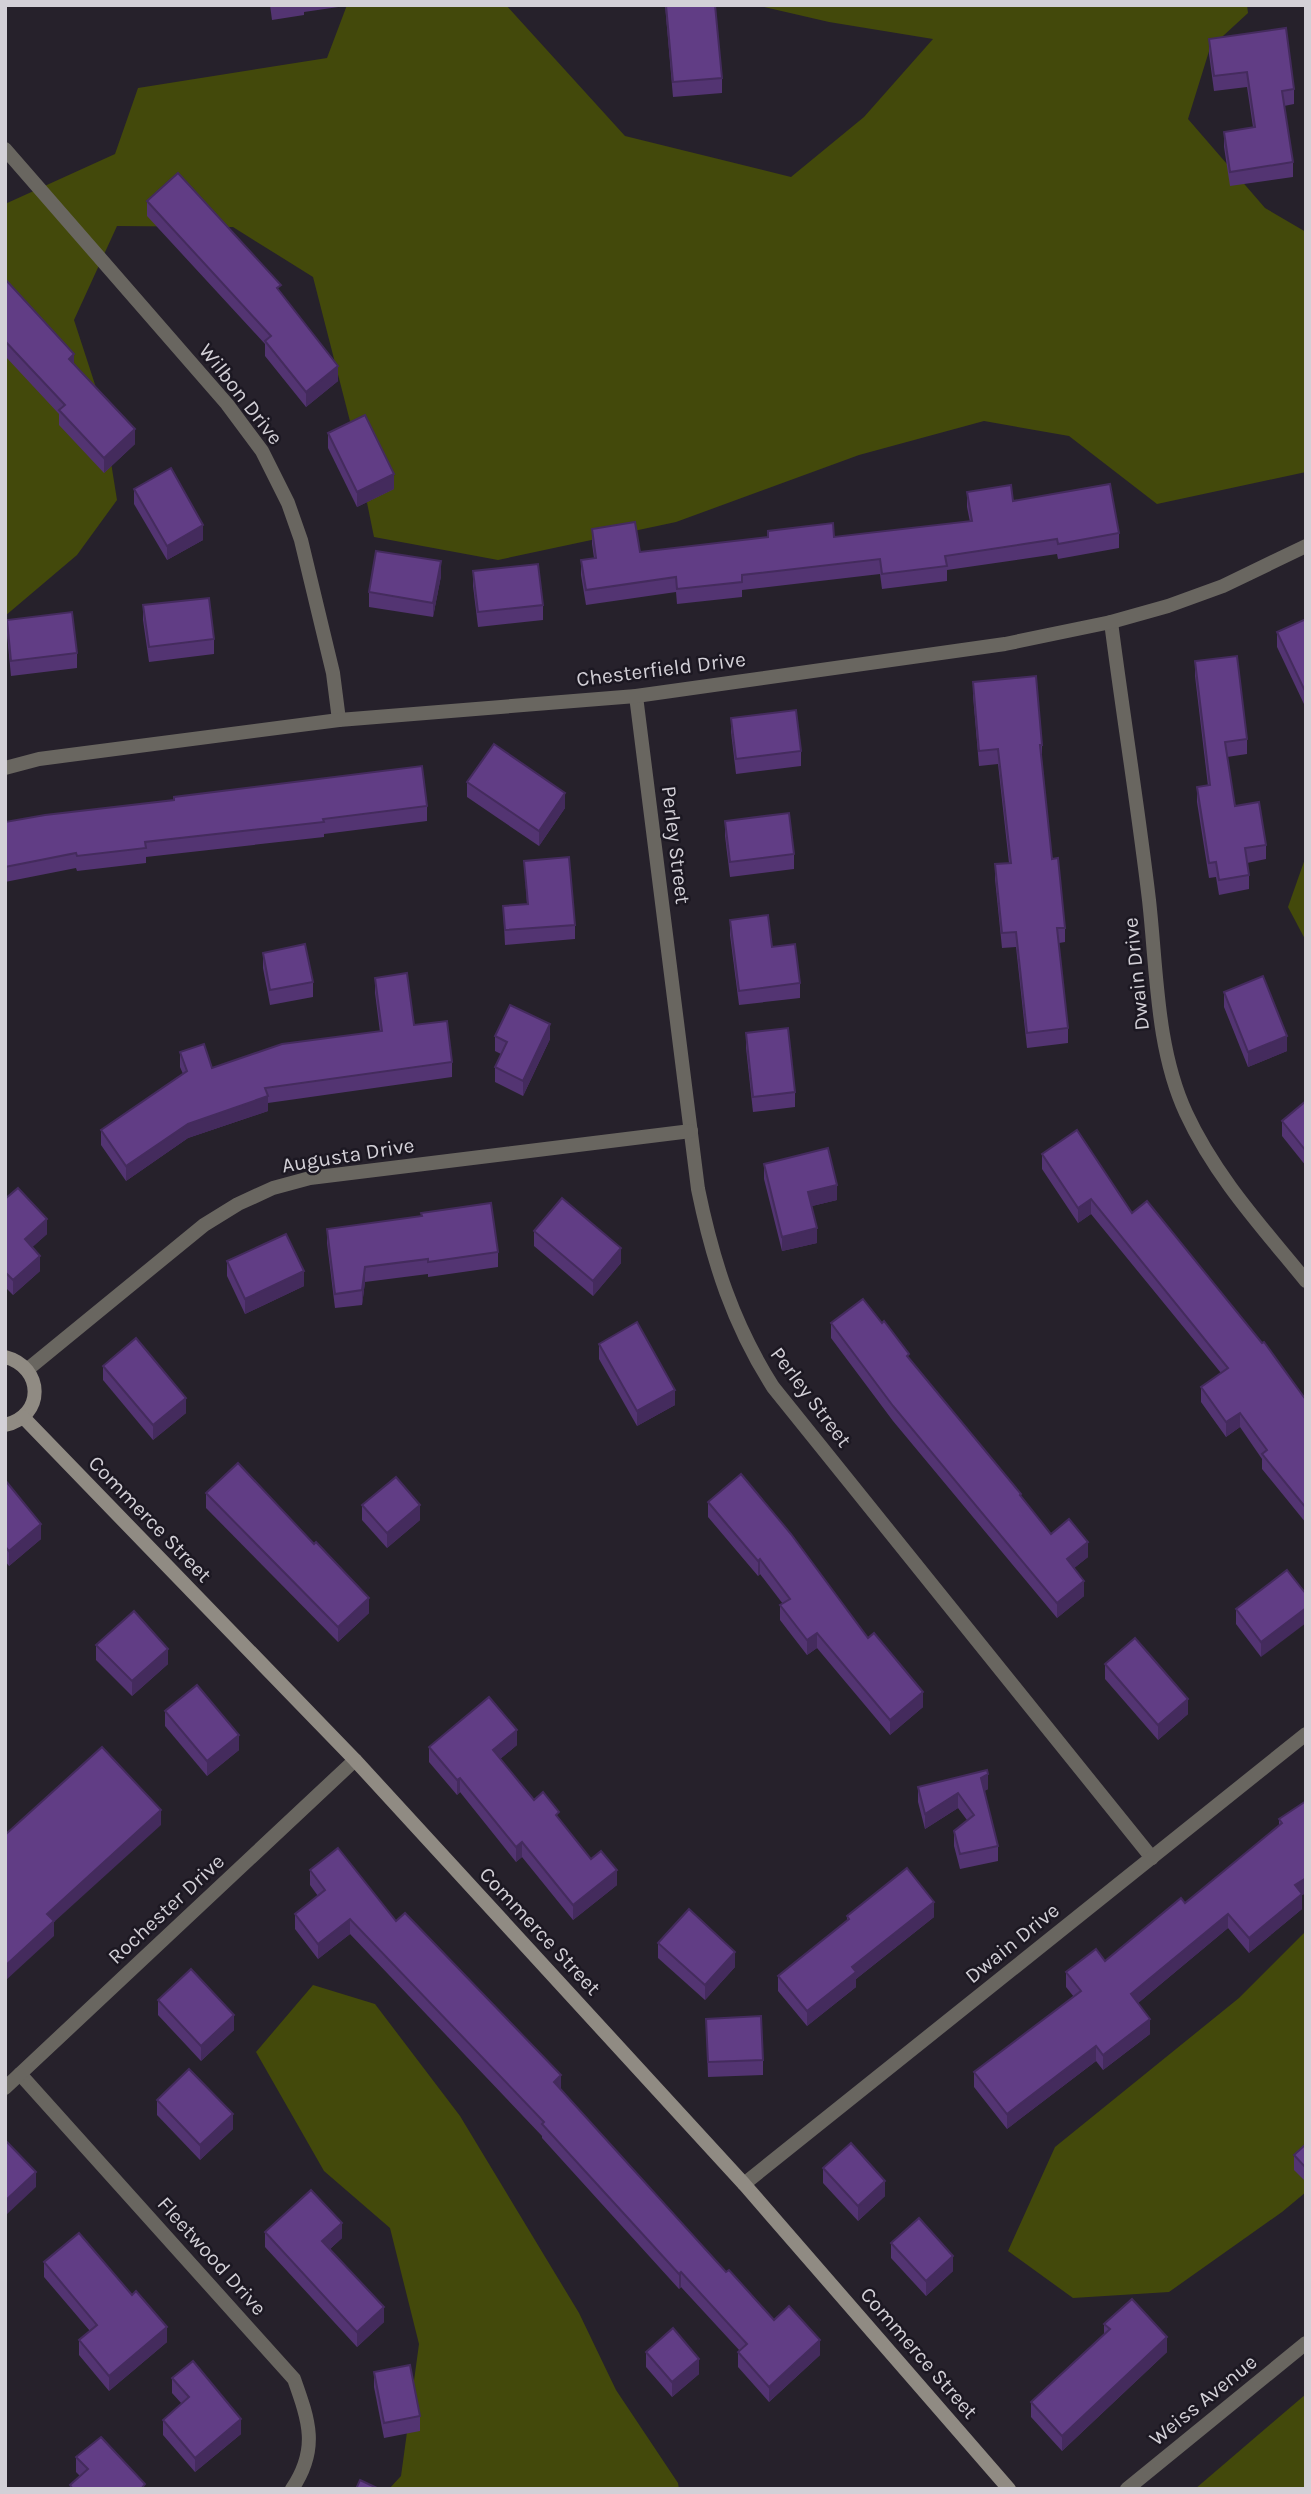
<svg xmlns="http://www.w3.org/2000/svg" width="1311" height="2494" font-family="Karla,sans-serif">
	<rect width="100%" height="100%" fill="#26212b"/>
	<!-- green -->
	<g fill="#43490b">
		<polygon points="347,5 506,5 625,136 791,177 864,117 933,39 829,22 756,5 1247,5 1248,13 1210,48 1188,119 1265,208 1306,232 1306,472 1157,504 1069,436 984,421 859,455 676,522 498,560 374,537 352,429 313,277 233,227 117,226 74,320 102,406 117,500 77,555 5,616 5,204 115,154 138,88 327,58"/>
		<polygon points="1306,856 1306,941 1288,907"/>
		<polygon points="1306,1931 1306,2192 1282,2212 1169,2292 1073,2298 1008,2251 1055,2147 1239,1998"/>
		<polygon points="313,1985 375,2004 460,2116 579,2313 616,2390 678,2483 679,2489 389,2489 401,2476 419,2344 390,2228 324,2171 256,2052"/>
		<polygon points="1306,2394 1306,2489 1195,2489"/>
	</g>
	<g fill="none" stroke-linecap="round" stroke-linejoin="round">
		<!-- street -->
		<g stroke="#696660" stroke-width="14">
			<polyline points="5,149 227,404 262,451 288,503 301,540 333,673 339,720"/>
			<path d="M1111,622C1123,715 1138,807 1149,900C1157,971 1156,1048 1186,1113C1215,1176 1262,1227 1306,1281"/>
			<path d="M636,696L698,1189C713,1262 733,1324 773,1387L1152,1858"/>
			<polyline points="5,768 39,759 339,720 636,696 1005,644 1111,622 1168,606 1223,586 1306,546"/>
			<polyline points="28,1369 204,1225 238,1204 273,1188 310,1178 691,1131"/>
			<path d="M20,2074L294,2379C309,2421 319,2449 292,2489"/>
			<polyline points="5,2088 355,1760"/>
			<polyline points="744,2184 1306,1734"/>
			<polyline points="1127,2489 1306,2343"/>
		</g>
		<!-- secondary -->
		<g stroke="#908b83" stroke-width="14">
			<path d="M5,1357C44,1367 45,1416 5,1425"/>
			<polyline points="23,1417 355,1760 744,2184 1009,2489"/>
		</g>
	</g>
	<!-- wall -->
	<g fill="#533472">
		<polygon points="270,5 352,5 304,12 304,15 272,20"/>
		<polygon points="665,5 715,5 722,78 722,93 673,97"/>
		<polygon points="1209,39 1294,89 1294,104 1284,106 1293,162 1293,177 1230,186 1224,147 1224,132 1253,127 1247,87 1214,91 1209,54"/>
		<polygon points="147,201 281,294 338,381 306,407 265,356 265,344 147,216"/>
		<polygon points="5,279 74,365 135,444 104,473 59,425 59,414 5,356"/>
		<polygon points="328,433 394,489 357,507 328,448"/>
		<polygon points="134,489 203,540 167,560 134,504"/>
		<polygon points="967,492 1013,501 1119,533 1119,548 1058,559 1057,554 947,570 947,581 882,589 880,574 742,590 742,597 677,604 676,592 586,605 581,575 581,560 594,558 592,544 592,529 640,552 768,537 768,531 834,537 970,522 967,507"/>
		<polygon points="473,571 543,605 543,620 478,627 473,586"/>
		<polygon points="441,576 433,617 369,607 369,592"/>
		<polygon points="143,605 214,639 214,654 149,662 143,620"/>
		<polygon points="1306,619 1306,703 1304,704 1277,647 1277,632"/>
		<polygon points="7,620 77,653 77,668 11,676 7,634"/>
		<polygon points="1195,661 1247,739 1247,754 1227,757 1235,806 1266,845 1266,859 1247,863 1249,875 1249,889 1219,895 1216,877 1209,878 1197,802 1197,787 1208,786 1195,676"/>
		<polygon points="973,682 1042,745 1042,760 1052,859 1065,928 1065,942 1059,943 1068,1028 1068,1043 1027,1048 1016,947 1002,948 995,879 995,864 1009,863 998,764 979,766 973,696"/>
		<polygon points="731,718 801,751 801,766 736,774 731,732"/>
		<polygon points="467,782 565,808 539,846 467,797"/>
		<polygon points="427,806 427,821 324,834 324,837 146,857 146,863 77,871 76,868 5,882 5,822"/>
		<polygon points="725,821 794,854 794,869 730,877 725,836"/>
		<polygon points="524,861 575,925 575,939 505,945 503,906 527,904"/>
		<polygon points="730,920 772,947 800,983 800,998 739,1005 730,935"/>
		<polygon points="263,953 313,982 313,997 270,1005 263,968"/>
		<polygon points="375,978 414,1025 452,1062 452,1077 268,1103 268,1111 188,1138 126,1181 101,1145 101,1130 183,1074 180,1067 180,1052 212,1068 380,1032 375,993"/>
		<polygon points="1224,992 1287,1051 1248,1067 1224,1007"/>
		<polygon points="746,1033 795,1092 795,1107 753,1112 746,1048"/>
		<polygon points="495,1036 550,1039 523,1096 495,1082 495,1067 501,1054 495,1051"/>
		<polygon points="1306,1101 1306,1166 1282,1136 1282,1121"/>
		<polygon points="1042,1154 1132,1213 1306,1400 1306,1523 1262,1469 1262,1459 1240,1427 1226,1437 1201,1402 1201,1387 1221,1373 1091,1214 1078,1223 1042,1169"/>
		<polygon points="764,1164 837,1200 812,1206 817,1243 782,1251 764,1179"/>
		<polygon points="5,1199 47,1234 32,1247 40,1271 13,1295 5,1287"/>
		<polygon points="327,1229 498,1252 498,1267 428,1277 428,1274 365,1282 362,1305 335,1308 327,1243"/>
		<polygon points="534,1231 621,1263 593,1296 534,1246"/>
		<polygon points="227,1261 304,1286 245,1314 227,1276"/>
		<polygon points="831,1323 909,1359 1051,1534 1088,1557 1074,1568 1084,1596 1057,1618 893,1421 831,1338"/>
		<polygon points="599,1344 675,1405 637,1426 599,1359"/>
		<polygon points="103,1366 186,1413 153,1440 103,1380"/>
		<polygon points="5,1480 41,1539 9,1566 5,1561"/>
		<polygon points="206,1493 369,1613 338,1642 206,1508"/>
		<polygon points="708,1502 868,1638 923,1707 890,1735 817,1648 807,1655 780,1620 780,1605 783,1604 760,1574 758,1576 708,1517"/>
		<polygon points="362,1505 420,1520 387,1548 362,1520"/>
		<polygon points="1287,1570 1261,1657 1236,1624 1236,1609"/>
		<polygon points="96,1645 168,1664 132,1696 96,1660"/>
		<polygon points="1105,1664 1188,1714 1158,1740 1105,1679"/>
		<polygon points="165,1711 239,1750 207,1776 165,1726"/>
		<polygon points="517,1745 500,1759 534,1800 559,1819 591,1859 617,1885 573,1920 522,1857 516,1862 460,1792 457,1795 429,1762 429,1747"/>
		<polygon points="918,1787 988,1789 984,1791 998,1846 998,1861 960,1869 954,1846 954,1831 967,1820 958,1808 925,1829 918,1802"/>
		<polygon points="1306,1801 1306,1893 1302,1895 1302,1909 1249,1953 1228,1928 1138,2003 1150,2034 1103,2070 1096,2061 1007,2129 974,2087 974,2072 1074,1997 1066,1987 1066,1972 1105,1961 1185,1903 1279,1825 1279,1819"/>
		<polygon points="310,1870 396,1921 561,2090 726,2272 774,2320 820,2355 769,2402 738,2367 738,2352 740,2351 681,2287 679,2289 542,2138 542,2136 350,1934 318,1959 295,1929 295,1914 318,1896 310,1885"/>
		<polygon points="847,1916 934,1917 856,1979 856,1987 807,2026 778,1991 778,1976 847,1921"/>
		<polygon points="658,1943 735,1967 705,2000 658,1958"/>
		<polygon points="158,2000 234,2030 201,2061 158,2015"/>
		<polygon points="706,2019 763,2060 763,2075 708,2077"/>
		<polygon points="157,2100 233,2129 200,2160 157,2115"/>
		<polygon points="1306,2144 1306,2182 1294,2170 1294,2155"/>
		<polygon points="823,2168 885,2196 858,2221 823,2183"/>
		<polygon points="265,2232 342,2238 330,2249 384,2322 357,2347 265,2247"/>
		<polygon points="891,2243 953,2271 926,2296 891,2258"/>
		<polygon points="44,2262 132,2295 167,2342 109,2391 79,2355 79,2340 90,2331 44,2277"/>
		<polygon points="1104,2324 1167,2352 1062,2451 1031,2417 1031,2402 1104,2334"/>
		<polygon points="646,2352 699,2374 672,2397 646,2367"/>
		<polygon points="374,2372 420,2416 420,2431 384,2438 374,2387"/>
		<polygon points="172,2378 241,2434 195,2472 163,2435 163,2420 182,2404 172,2393"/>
		<polygon points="76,2457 145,2489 70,2489 70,2485 80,2476 76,2472"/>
	</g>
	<!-- shaded-wall -->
	<g fill="#442b5d">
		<polygon points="74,354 74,369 69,359"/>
		<polygon points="338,366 338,381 306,407 306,392"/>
		<polygon points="135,429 135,444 104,473 104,458"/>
		<polygon points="394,474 394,489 357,507 357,492"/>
		<polygon points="203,525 203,540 167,560 167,546"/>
		<polygon points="441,561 441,576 433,617 433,603"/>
		<polygon points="1306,688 1306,703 1304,704 1304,689"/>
		<polygon points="565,793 565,808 539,846 539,831"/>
		<polygon points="550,1024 550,1039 523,1096 523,1081"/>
		<polygon points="1287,1036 1287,1051 1248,1067 1248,1052"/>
		<polygon points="268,1096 268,1111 188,1138 126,1181 126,1166 188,1124"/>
		<polygon points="837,1185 837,1200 808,1207 808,1192"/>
		<polygon points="1091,1199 1091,1214 1078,1223 1078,1208"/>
		<polygon points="47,1219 47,1234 25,1254 25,1239"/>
		<polygon points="817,1228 817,1243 782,1251 782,1237"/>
		<polygon points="621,1248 621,1263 593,1296 593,1281"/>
		<polygon points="40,1256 40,1271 13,1295 13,1280"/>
		<polygon points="365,1267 365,1282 362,1305 362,1290"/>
		<polygon points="304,1271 304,1286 245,1314 245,1299"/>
		<polygon points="675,1390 675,1405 637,1426 637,1411"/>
		<polygon points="186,1398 186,1413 153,1440 153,1425"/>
		<polygon points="1240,1413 1240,1427 1226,1437 1226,1422"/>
		<polygon points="420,1505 420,1520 387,1548 387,1533"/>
		<polygon points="41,1524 41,1539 9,1566 9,1551"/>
		<polygon points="1088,1542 1088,1557 1067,1574 1067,1559"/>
		<polygon points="760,1559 760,1574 758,1576 758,1561"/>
		<polygon points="1084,1581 1084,1596 1057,1618 1057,1603"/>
		<polygon points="369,1598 369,1613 338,1642 338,1627"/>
		<polygon points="1306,1608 1306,1623 1261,1657 1261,1642"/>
		<polygon points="817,1633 817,1648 807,1655 807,1640"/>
		<polygon points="168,1649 168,1664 132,1696 132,1681"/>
		<polygon points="923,1692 923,1707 890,1735 890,1720"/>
		<polygon points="1188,1699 1188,1714 1158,1740 1158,1725"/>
		<polygon points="517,1730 517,1745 493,1765 493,1750"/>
		<polygon points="239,1735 239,1750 207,1776 207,1761"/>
		<polygon points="988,1774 988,1789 981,1793 981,1778"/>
		<polygon points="460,1778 460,1792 457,1795 457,1780"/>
		<polygon points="958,1793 958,1808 925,1829 925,1814"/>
		<polygon points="161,1810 161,1825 54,1922 54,1936 5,1981 5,1966 47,1914"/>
		<polygon points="522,1842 522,1857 516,1862 516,1847"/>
		<polygon points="617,1870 617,1885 573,1920 573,1905"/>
		<polygon points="1306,1878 1306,1893 1302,1895 1302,1909 1249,1953 1249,1938 1295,1885"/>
		<polygon points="934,1902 934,1917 856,1979 856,1987 807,2026 807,2011 852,1967"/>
		<polygon points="1228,1914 1228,1928 1131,2009 1131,1994"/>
		<polygon points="350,1919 350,1934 318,1959 318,1944"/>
		<polygon points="735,1952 735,1967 705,2000 705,1985"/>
		<polygon points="234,2015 234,2030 201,2061 201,2046"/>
		<polygon points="1150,2019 1150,2034 1103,2070 1103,2055"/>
		<polygon points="1096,2046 1096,2061 1007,2129 1007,2114"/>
		<polygon points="561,2075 561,2090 554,2082"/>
		<polygon points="233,2114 233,2129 200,2160 200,2145"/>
		<polygon points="36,2172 36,2187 5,2216 5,2201"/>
		<polygon points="885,2181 885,2196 858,2221 858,2206"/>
		<polygon points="342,2223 342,2238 322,2256 322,2241"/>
		<polygon points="953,2256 953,2271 926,2296 926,2281"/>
		<polygon points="681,2272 681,2287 679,2289 679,2274"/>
		<polygon points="384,2307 384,2322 357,2347 357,2332"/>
		<polygon points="167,2327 167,2342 109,2391 109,2376"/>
		<polygon points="1167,2337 1167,2352 1062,2451 1062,2436"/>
		<polygon points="820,2340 820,2355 769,2402 769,2387"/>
		<polygon points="699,2359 699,2374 672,2397 672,2382"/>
		<polygon points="241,2419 241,2434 195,2472 195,2458"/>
	</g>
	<!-- building -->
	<g fill="#613d85" stroke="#442b5d" stroke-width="2">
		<polygon points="666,5 715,5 722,78 673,82"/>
		<polygon points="1286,28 1294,89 1282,91 1293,162 1230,172 1224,132 1255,127 1247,72 1214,76 1209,39"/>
		<polygon points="178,173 281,285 277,288 338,366 306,392 265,341 271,336 147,201"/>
		<polygon points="5,279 74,354 69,359 135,429 104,458 59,410 65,405 5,341"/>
		<polygon points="365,415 394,474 357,492 328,433"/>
		<polygon points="171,468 203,525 167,546 134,489"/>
		<polygon points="1110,484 1119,533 1058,544 1057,539 945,556 947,566 882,574 880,559 742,575 742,582 677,589 676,577 586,590 581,560 596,558 592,529 635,522 640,552 768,537 768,531 833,523 834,537 972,521 967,492 1011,485 1013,501"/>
		<polygon points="376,551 441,561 433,603 369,592"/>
		<polygon points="538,564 543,605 478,612 473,571"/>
		<polygon points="209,598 214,639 149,647 143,605"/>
		<polygon points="72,612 77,653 11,661 7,620"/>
		<polygon points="1306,619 1306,688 1304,689 1277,632"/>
		<polygon points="1237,656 1247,739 1225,742 1235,806 1259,802 1266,845 1245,848 1249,875 1219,880 1216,862 1209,863 1197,787 1210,785 1195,661"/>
		<polygon points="1036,676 1042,745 1040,745 1052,859 1058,858 1065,928 1057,928 1068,1028 1027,1033 1016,932 1002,933 995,864 1011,863 998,749 979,751 973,682"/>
		<polygon points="796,710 801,751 736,759 731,718"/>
		<polygon points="494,744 565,793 539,831 467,782"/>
		<polygon points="422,766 427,806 323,819 324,822 145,842 146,848 77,856 76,853 5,867 5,822 45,815 174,800 174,797"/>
		<polygon points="789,813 794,854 730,862 725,821"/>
		<polygon points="569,857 575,925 505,930 503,906 528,904 524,861"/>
		<polygon points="768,915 772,947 795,944 800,983 739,991 730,920"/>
		<polygon points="305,944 313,982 270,990 263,953"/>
		<polygon points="407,973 414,1025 447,1021 452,1062 265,1088 268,1096 188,1124 126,1166 101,1130 187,1071 180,1052 204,1044 212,1068 282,1044 382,1031 375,978"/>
		<polygon points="1263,976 1287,1036 1248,1052 1224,992"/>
		<polygon points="510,1005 550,1024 523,1081 495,1067 507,1042 495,1036"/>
		<polygon points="788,1028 795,1092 753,1097 746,1033"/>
		<polygon points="1306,1101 1306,1151 1282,1121"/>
		<polygon points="1077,1130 1132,1213 1147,1201 1262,1343 1264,1342 1306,1400 1306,1508 1262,1454 1267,1450 1240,1413 1226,1422 1201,1387 1228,1368 1091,1199 1078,1208 1042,1154"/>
		<polygon points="828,1148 837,1185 808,1192 817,1228 782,1237 764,1164"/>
		<polygon points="18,1188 47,1219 25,1239 40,1256 13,1280 5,1272 5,1199"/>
		<polygon points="562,1198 621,1248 593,1281 534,1231"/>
		<polygon points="491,1203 498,1252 428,1262 428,1259 365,1267 362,1290 335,1294 327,1229 422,1216 421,1213"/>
		<polygon points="286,1234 304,1271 245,1299 227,1261"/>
		<polygon points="863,1299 882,1323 884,1321 909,1354 907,1356 1021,1494 1020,1495 1051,1534 1069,1519 1088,1542 1067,1559 1084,1581 1057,1603 893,1406 831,1323"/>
		<polygon points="637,1322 675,1390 637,1411 599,1344"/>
		<polygon points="136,1338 186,1398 153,1425 103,1366"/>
		<polygon points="238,1463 314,1544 316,1542 369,1598 338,1627 206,1493"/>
		<polygon points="741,1474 791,1534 868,1638 874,1633 923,1692 890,1720 817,1633 807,1640 780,1605 790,1599 760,1559 758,1561 708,1502"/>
		<polygon points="396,1477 420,1505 387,1533 362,1505"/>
		<polygon points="5,1480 41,1524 9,1551 5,1546"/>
		<polygon points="1287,1570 1306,1594 1306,1608 1261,1642 1236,1609"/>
		<polygon points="134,1611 168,1649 132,1681 96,1645"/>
		<polygon points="1135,1638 1188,1699 1158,1725 1105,1664"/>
		<polygon points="197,1685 239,1735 207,1761 165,1711"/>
		<polygon points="489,1697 517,1730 493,1750 534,1800 543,1792 559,1812 556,1815 591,1859 601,1851 617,1870 573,1905 522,1842 516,1847 460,1778 457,1780 429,1747"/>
		<polygon points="102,1747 161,1810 47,1914 54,1921 5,1966 5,1835"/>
		<polygon points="987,1770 988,1774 981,1778 998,1846 960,1854 954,1831 974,1815 958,1793 925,1814 918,1787"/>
		<polygon points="1306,1801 1306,1878 1295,1885 1302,1894 1249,1938 1228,1914 1131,1994 1150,2019 1103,2055 1096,2046 1007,2114 974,2072 1081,1991 1066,1972 1096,1949 1105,1961 1181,1898 1185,1903 1282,1823 1279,1819"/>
		<polygon points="338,1848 396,1921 405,1913 561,2075 554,2082 726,2272 729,2270 774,2320 789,2306 820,2340 769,2387 738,2352 747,2344 681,2272 679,2274 542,2124 544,2122 350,1919 318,1944 295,1914 325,1890 310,1870"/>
		<polygon points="907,1868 934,1902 852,1967 856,1972 807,2011 778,1976 849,1919 847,1916"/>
		<polygon points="689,1909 735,1952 705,1985 658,1943"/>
		<polygon points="191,1969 234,2015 201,2046 158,2000"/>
		<polygon points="761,2016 763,2060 708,2062 706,2019"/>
		<polygon points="189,2069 233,2114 200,2145 157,2100"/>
		<polygon points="5,2140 36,2172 5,2201"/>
		<polygon points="851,2143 885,2181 858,2206 823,2168"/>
		<polygon points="1306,2144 1306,2168 1294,2155"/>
		<polygon points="311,2190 342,2223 322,2241 384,2307 357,2332 265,2232"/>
		<polygon points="919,2218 953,2256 926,2281 891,2243"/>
		<polygon points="79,2233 132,2295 136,2291 167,2327 109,2376 79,2340 97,2325 44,2262"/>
		<polygon points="1132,2299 1167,2337 1062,2436 1031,2402 1110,2329 1104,2324"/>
		<polygon points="673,2328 699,2359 672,2382 646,2352"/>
		<polygon points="193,2361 241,2419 195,2458 163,2420 189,2397 172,2378"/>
		<polygon points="410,2365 420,2416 384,2423 374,2372"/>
		<polygon points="101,2437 145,2484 141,2489 73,2489 70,2485 88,2469 76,2457"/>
		<polygon points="360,2480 379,2489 356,2489"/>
	</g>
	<g text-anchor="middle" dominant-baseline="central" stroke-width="5" stroke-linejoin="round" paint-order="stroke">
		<!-- street labels -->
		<g font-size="21" fill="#d3d0d7" stroke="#1c1822">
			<text transform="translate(241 394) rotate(52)">Wilbon Drive</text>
			<text transform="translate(661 669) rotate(-7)">Chesterfield Drive</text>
			<text transform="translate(676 845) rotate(83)">Perley Street</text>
			<text transform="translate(1136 974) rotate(-96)">Dwain Drive</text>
			<text transform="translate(348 1155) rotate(-9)">Augusta Drive</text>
			<text transform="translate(811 1397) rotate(53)">Perley Street</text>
			<text transform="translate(150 1519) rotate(46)">Commerce Street</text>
			<text transform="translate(166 1909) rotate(-43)">Rochester Drive</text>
			<text transform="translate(540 1931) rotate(47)">Commerce Street</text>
			<text transform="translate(1012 1943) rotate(-39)">Dwain Drive</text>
			<text transform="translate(212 2256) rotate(48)">Fleetwood Drive</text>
			<text transform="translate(919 2353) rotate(49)">Commerce Street</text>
			<text transform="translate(1203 2400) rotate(-39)">Weiss Avenue</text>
		</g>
	</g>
	<!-- border -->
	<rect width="1311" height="2494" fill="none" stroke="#d3d0d7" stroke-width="14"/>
</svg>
